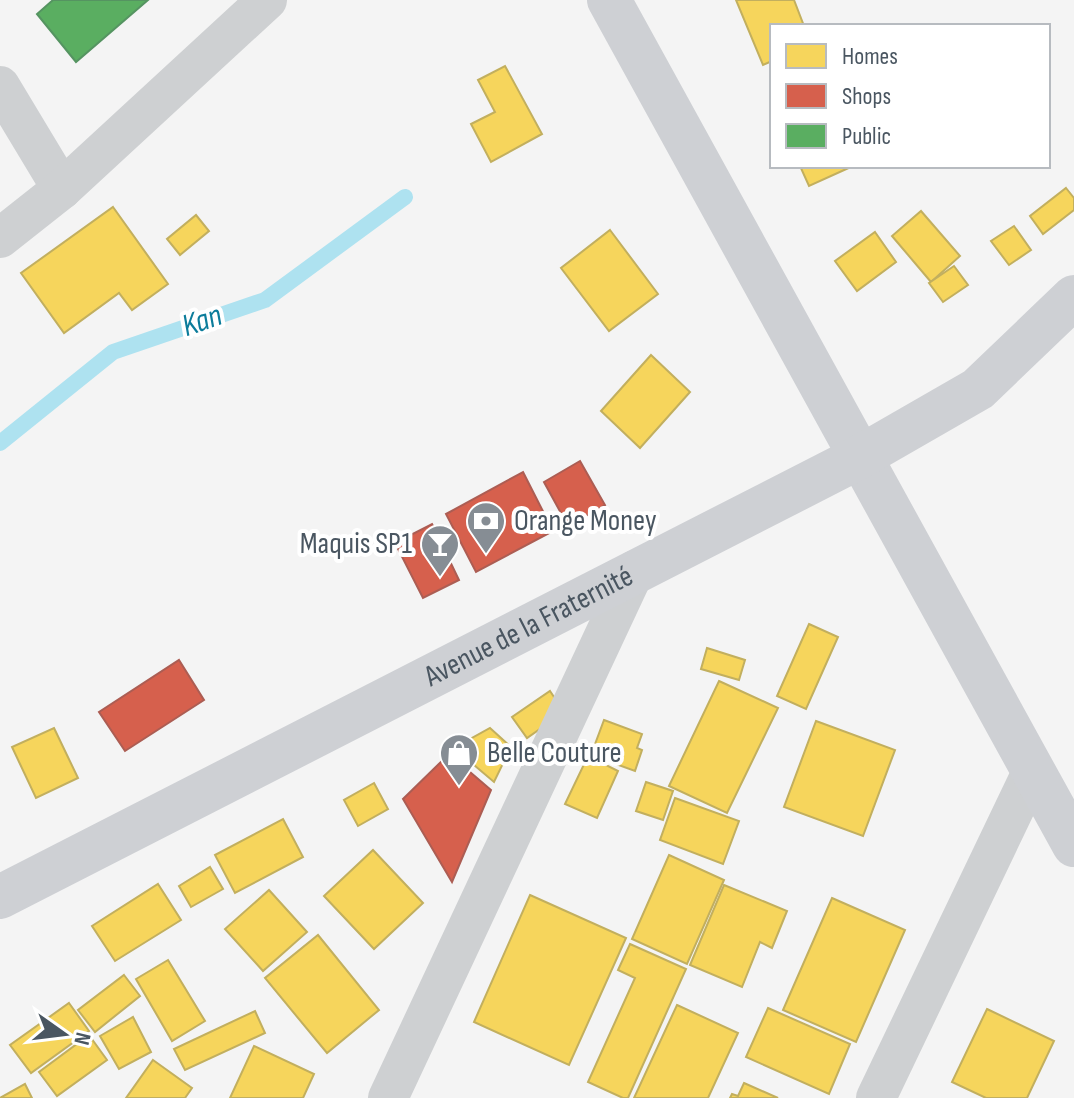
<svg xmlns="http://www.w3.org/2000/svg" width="1074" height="1098" font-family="'Sofia Sans Condensed',sans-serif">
	<rect width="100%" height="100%" fill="#f4f4f4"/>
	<!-- homes -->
	<g fill="#f6d55c" stroke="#c2af5e" stroke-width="2">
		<polygon points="736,0 794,0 804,26 772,26 772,61 763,65"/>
		<polygon points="505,66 542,134 491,162 471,124 495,112 478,80"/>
		<polygon points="800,166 853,166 809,186"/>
		<polygon points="1066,188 1074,198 1074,210 1043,234 1030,216"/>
		<polygon points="113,207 168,284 132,310 119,293 64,333 21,273"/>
		<polygon points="921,211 960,256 931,282 892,236"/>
		<polygon points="196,215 209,231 180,255 167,239"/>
		<polygon points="1014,226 1031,250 1009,265 991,241"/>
		<polygon points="610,230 658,294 609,331 561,268"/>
		<polygon points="875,232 896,262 857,291 835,261"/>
		<polygon points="954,266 968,285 943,302 929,283"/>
		<polygon points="651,355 690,392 640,448 601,411"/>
		<polygon points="809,624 838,637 806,709 777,696"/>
		<polygon points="707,648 745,660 739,680 701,669"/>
		<polygon points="719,681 778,708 727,813 669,786"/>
		<polygon points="550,691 564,712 527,738 512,717"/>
		<polygon points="604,720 642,734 637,748 642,750 635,771 591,755"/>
		<polygon points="816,721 895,750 863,836 784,807"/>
		<polygon points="54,728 78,778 36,798 12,747"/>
		<polygon points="490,728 511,747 494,782 454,748"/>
		<polygon points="588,756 618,771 597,818 565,804"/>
		<polygon points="646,782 673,791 663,820 636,811"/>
		<polygon points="374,783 388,809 358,826 344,800"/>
		<polygon points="675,798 739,821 723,864 660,840"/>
		<polygon points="283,819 303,857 235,893 215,855"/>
		<polygon points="373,850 423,903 374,949 324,896"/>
		<polygon points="669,855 724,880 687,964 632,939"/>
		<polygon points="210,867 223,889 191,907 179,886"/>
		<polygon points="158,884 181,920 115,961 92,926"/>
		<polygon points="724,885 787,911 772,948 760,942 742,987 690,965"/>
		<polygon points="269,890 307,932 263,971 225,929"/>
		<polygon points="530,895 626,938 569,1065 474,1022"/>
		<polygon points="832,898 905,930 856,1042 783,1010"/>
		<polygon points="318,935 379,1010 327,1053 265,978"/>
		<polygon points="630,944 686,969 628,1098 623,1098 588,1082 635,978 618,970"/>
		<polygon points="168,960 205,1021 172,1041 136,979"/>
		<polygon points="124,975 140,996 95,1032 78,1010"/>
		<polygon points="69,1003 89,1031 31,1073 10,1045"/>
		<polygon points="677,1005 738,1033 708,1098 634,1098"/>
		<polygon points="768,1008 850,1044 829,1094 746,1057"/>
		<polygon points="987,1009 1054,1041 1027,1098 986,1098 952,1082"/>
		<polygon points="255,1011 265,1033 185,1070 174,1049"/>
		<polygon points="133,1017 151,1052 119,1069 100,1036"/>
		<polygon points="89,1035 107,1060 57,1096 39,1072"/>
		<polygon points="254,1046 314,1074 303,1098 230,1098"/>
		<polygon points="153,1060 192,1088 185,1098 126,1098"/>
		<polygon points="744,1083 778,1098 730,1098 732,1094 738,1096"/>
		<polygon points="25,1084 32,1098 0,1098"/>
	</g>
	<!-- shops -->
	<g fill="#d6604d" stroke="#ac5d53" stroke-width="2">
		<polygon points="580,461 605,505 568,526 544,482"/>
		<polygon points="523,472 553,531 476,572 446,514"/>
		<polygon points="432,524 459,580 423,598 395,543"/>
		<polygon points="179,660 204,700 125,751 99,712"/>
		<polygon points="449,754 491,790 452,882 403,799"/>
	</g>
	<!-- public -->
	<polygon fill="#5aae61" stroke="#559461" stroke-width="2" points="53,0 148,0 76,62 37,14"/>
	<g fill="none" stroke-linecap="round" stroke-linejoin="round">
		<!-- stream -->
		<polyline stroke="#aee2f0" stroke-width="16" points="0,443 113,352 265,300 405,197"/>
		<!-- street -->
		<g stroke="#ced0d2" stroke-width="40">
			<polyline points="0,86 62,189"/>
			<polyline points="0,238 62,189 267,0"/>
			<polyline points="388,1098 635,570"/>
			<polyline points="876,1098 1033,770"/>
		</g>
		<!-- secondary -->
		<g stroke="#ced0d4" stroke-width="44">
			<polyline points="609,0 1074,845"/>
			<path id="s1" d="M0,897L858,458L978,389L1074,297"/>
		</g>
	</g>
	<!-- icons -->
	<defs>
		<g id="bank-pin" transform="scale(2)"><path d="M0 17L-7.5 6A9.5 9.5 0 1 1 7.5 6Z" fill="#868d94" stroke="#fff"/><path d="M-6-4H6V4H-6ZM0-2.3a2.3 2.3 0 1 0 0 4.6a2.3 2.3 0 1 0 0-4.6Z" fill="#fff"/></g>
		<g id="bar-pin" transform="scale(2)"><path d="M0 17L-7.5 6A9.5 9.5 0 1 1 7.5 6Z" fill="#868d94" stroke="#fff"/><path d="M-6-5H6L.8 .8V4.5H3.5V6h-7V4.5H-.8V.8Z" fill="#fff"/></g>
		<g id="shop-pin" transform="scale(2)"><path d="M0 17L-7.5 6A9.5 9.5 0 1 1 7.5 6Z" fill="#868d94" stroke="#fff"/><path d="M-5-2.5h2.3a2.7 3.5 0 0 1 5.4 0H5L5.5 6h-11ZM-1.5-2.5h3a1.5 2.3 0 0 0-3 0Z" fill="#fff"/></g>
	</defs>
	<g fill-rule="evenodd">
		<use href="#bank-pin" x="486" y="521"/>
		<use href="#bar-pin" x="440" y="544"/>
		<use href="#shop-pin" x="459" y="753"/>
	</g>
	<g text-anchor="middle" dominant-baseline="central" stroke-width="8" stroke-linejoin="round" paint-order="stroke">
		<!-- poi labels -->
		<g font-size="30" fill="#4a5661" stroke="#fff" text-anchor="start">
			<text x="514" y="521">Orange Money</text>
			<text x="412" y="544" text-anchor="end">Maquis SP1</text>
			<text x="487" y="753">Belle Couture</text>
		</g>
		<!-- street labels -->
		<g font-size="30" fill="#4a5661" stroke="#fff">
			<text stroke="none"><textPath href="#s1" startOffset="594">Avenue de la Fraternité</textPath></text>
		</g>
		<!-- water labels -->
		<g font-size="32" font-style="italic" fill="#0c7c9b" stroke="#fff">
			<text transform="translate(202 321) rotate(-19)">Kan</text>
		</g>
	</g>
	<!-- legend -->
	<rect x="770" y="24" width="280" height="144" fill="#ffffff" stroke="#b7bbc0" stroke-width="2"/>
	<rect x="786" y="44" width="40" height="24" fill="#f6d55c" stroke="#b7bbc0" stroke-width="2"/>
	<text x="842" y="64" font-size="24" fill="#4a5661">Homes</text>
	<rect x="786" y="84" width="40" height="24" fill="#d6604d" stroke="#b7bbc0" stroke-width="2"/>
	<text x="842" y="104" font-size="24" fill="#4a5661">Shops</text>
	<rect x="786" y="124" width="40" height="24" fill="#5aae61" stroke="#b7bbc0" stroke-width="2"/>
	<text x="842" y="144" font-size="24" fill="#4a5661">Public</text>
	<!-- north arrow -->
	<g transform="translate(64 1034) rotate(104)" stroke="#ffffff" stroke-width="6" paint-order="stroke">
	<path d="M0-6L14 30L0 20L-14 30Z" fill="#4a5661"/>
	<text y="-12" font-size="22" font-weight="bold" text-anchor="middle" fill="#4a5661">N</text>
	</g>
</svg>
